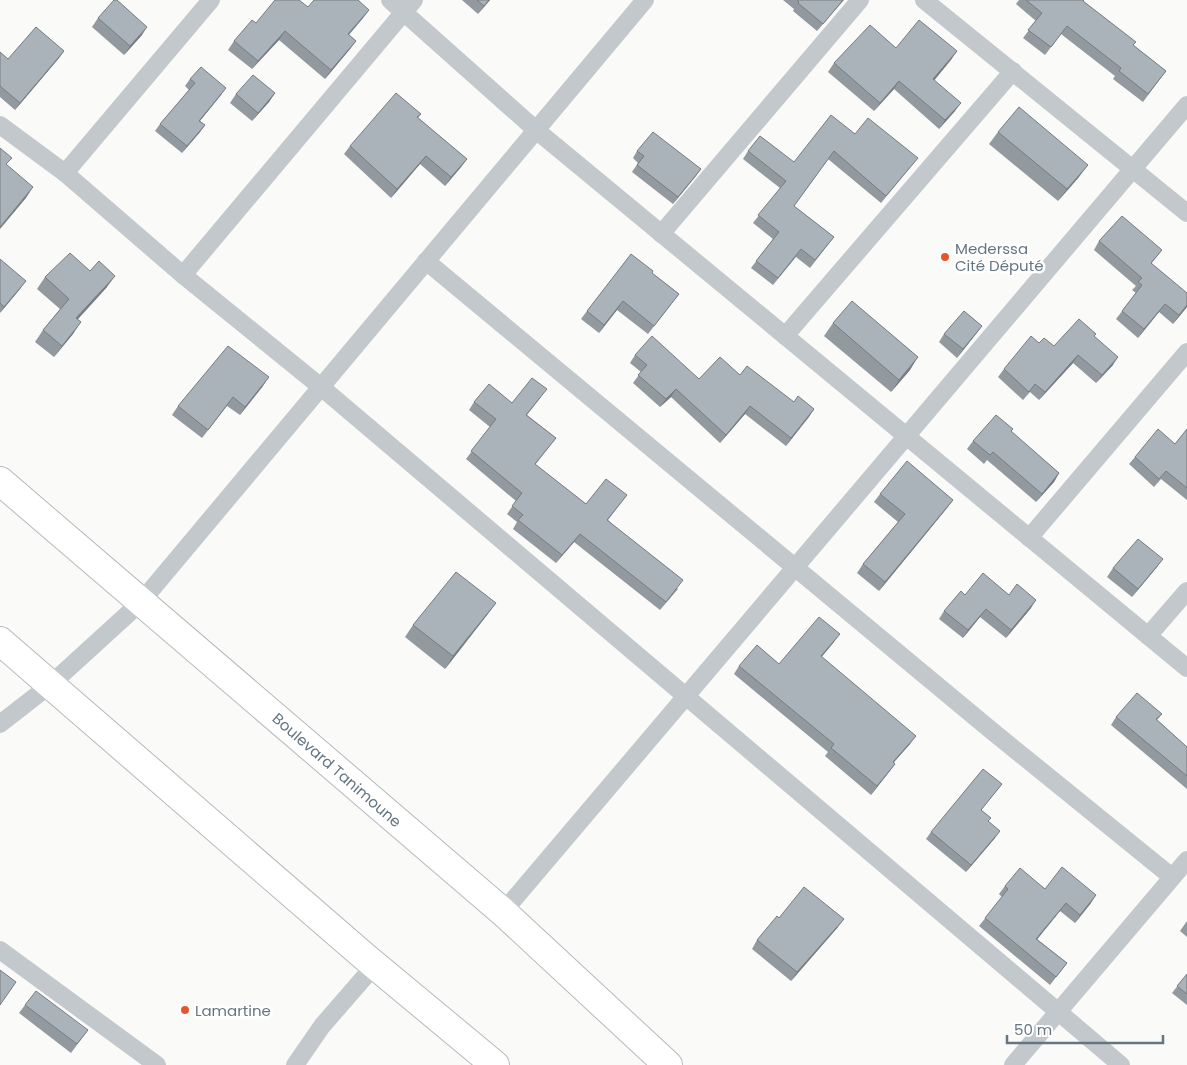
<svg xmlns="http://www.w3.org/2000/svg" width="1187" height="1065" font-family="Poppins,sans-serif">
	<rect width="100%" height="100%" fill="#fafaf8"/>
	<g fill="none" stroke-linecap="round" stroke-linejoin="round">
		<!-- primary casing -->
		<g stroke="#b5babe" stroke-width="30">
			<g id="primary">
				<polyline points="0,481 503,912 668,1065"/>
				<polyline points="0,641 365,957 495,1065"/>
			</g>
		</g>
		<!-- street -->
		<g stroke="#c3c8cc" stroke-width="18">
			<polyline points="390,0 536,130 1187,668"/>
			<polyline points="924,0 1187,213"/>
			<polyline points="0,125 65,173 183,275 321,387 1121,1065"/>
			<polyline points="65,173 211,0"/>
			<polyline points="661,234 860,0"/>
			<polyline points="426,261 992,731 1172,877"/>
			<polyline points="183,275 414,0"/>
			<polyline points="785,336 1013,71"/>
			<polyline points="1029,538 1187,352"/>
			<polyline points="1148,636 1187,591"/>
			<polyline points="0,724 50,685 141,602 645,0"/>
			<polyline points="503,912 1187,105"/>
			<polyline points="0,950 157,1065"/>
			<polyline points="295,1065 322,1026 375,965"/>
			<polyline points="1013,1065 1187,860"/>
		</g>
		<!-- primary -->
		<use href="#primary" stroke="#fff" stroke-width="28"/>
	</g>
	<!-- wall -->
	<g fill="#929a9f">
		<polygon points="462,0 490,0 478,14"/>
		<polygon points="783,0 844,0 817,31 793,11 794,9"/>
		<polygon points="1019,0 1084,0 1083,1 1133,45 1166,71 1143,102 1113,79 1115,76 1061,34 1045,55 1023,38 1036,21 1016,4"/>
		<polygon points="308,7 369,10 363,18 349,35 356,41 350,49 325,79 279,40 252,69 228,50 234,41 256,23"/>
		<polygon points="98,18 142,35 124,55 92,27"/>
		<polygon points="896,48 957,51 934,80 955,111 939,129 894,89 874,111 828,72 834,63"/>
		<polygon points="64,51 59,58 15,110 0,97 0,52 8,59"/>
		<polygon points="190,79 221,95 200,121 205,125 200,132 182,153 155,131 160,124 189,90 185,86"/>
		<polygon points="275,93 269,102 252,121 230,103 236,94"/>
		<polygon points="421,114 418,118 467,159 461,167 445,186 420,164 391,198 344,154 350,146"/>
		<polygon points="998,132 1079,177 1058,201 989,144"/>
		<polygon points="855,134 912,165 881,203 828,159 794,206 834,237 810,268 796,257 773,285 751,268 773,239 753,223 780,188 743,159 748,151 794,162"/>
		<polygon points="637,151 701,169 673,204 632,172 638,163 633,158"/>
		<polygon points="1099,241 1162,250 1151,264 1187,307 1173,324 1159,312 1138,338 1116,319 1136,293 1132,290 1136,286 1094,250"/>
		<polygon points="0,259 20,289 0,313"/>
		<polygon points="652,273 679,294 648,334 617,310 599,333 581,319 587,311"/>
		<polygon points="45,277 107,287 77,320 73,334 54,357 35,342 43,330 60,309 37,289"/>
		<polygon points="833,323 910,370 891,392 824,336"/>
		<polygon points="982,326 957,358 939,342 944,334"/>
		<polygon points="1095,337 1113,365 1096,383 1073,363 1039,400 1030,392 1023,400 998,377 1004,369 1039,343 1054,346"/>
		<polygon points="635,355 699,379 740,375 794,402 814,409 786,446 745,414 720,443 671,397 660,407 633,383 641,372 630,363"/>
		<polygon points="263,386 240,415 227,406 202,438 172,415 178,406"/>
		<polygon points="541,397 527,415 556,438 535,465 586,504 627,495 608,520 678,589 660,610 574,542 556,563 513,529 517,522 507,514 516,501 466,459 490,427 469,410 474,402 512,403"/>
		<polygon points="1187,429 1187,500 1161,479 1154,487 1129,464 1135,457 1175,444"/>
		<polygon points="1011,432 1059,473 1054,482 1036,502 987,460 984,464 967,449 973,441"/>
		<polygon points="880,494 953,500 947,508 879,591 857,573 863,564 898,522 874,502"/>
		<polygon points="1157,567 1132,597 1107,577 1113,568"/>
		<polygon points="965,595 1009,595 1031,608 1006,638 980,617 963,638 939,619 944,611"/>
		<polygon points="496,603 487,615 445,669 405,637 413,625"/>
		<polygon points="834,642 821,657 910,744 894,762 895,764 889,772 871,795 825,756 828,752 734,674 739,666 779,664"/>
		<polygon points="1162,714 1157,720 1187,747 1187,789 1111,725 1116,717"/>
		<polygon points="1002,784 981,810 988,821 995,838 966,872 926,839 931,832"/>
		<polygon points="1005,886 1045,889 1091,903 1075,923 1060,911 1037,939 1067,963 1050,985 979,926 1002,897 999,894"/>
		<polygon points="1187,921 1187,937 1180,931"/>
		<polygon points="838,927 791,981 752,949 757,940"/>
		<polygon points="1187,974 1187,1005 1172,993"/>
		<polygon points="25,1005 88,1030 71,1053 19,1013"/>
	</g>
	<!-- shaded-wall -->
	<g fill="#777d82">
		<polygon points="489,0 490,0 478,14 484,6"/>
		<polygon points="369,10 363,18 342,42 348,34"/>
		<polygon points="147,27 142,35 124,55 130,46"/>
		<polygon points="285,31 279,40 252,69 258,61"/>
		<polygon points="356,41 350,49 325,79 331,70"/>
		<polygon points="64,51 59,58 15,110 20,103"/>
		<polygon points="957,51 951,60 928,88 933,79"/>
		<polygon points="899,81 894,89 874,111 880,103"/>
		<polygon points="226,88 221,95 194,128 199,121"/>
		<polygon points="275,93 269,102 252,121 258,113"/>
		<polygon points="961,103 955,111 939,129 945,120"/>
		<polygon points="205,125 200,132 182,153 187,146"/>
		<polygon points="426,156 420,164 391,198 397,189"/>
		<polygon points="467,159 461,167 445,186 451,177"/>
		<polygon points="1088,165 1079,177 1058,201 1067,189"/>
		<polygon points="701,169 696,176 673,204 678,197"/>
		<polygon points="33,187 26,198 0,229 0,227"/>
		<polygon points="115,276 107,287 68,330 76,318"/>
		<polygon points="26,281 20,289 0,313 4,307"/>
		<polygon points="623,301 617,310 599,333 604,325"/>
		<polygon points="1165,304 1159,312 1138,338 1144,329"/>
		<polygon points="1187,305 1187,307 1173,324 1179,315"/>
		<polygon points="81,322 73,334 54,357 62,346"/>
		<polygon points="982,326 976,334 957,358 963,349"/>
		<polygon points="1078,355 1073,363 1039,400 1045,392"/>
		<polygon points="918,357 910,370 891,392 899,380"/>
		<polygon points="1118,357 1113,365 1096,383 1102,375"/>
		<polygon points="269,377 263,386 240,415 245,407"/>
		<polygon points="676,389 671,397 660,407 666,399"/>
		<polygon points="750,406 745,414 720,443 726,435"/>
		<polygon points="814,409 809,417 786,446 791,438"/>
		<polygon points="1059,473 1054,482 1036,502 1042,494"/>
		<polygon points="953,500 947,508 879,591 885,582"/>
		<polygon points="580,534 574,542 556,563 562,555"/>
		<polygon points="1163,559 1157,567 1132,597 1138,589"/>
		<polygon points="1036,600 1031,608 1006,638 1011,630"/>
		<polygon points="496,603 487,615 445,669 453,656"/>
		<polygon points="986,609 980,617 963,638 968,630"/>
		<polygon points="840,634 834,642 815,665 821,656"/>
		<polygon points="916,736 910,744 887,770 893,762"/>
		<polygon points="895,764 889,772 871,795 877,786"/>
		<polygon points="1000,831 995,838 966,872 971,865"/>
		<polygon points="1096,895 1091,903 1075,923 1080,915"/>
		<polygon points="1066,903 1060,911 1031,947 1036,939"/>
		<polygon points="844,919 838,927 791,981 797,972"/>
	</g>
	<!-- building -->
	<g fill="#aab3b9" stroke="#777d82">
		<polygon points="114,0 117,0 147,27 130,46 98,18"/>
		<polygon points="275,0 299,0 308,7 314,0 358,0 369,10 348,34 356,41 331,70 285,31 258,61 234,41 252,20 256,23"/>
		<polygon points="477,0 489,0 484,6"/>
		<polygon points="797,0 843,0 823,24 798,3 799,2"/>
		<polygon points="1026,0 1084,0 1083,1 1136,42 1133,45 1166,71 1148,94 1119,71 1121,68 1067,26 1051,47 1028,30 1042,13"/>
		<polygon points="919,20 957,51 933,79 961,103 945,120 899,81 880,103 834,63 870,25 896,48"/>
		<polygon points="36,27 64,51 20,103 0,86 0,52 8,59"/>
		<polygon points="201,67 226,88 199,121 205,125 187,146 160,124 195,83 190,79"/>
		<polygon points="253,75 275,93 258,113 236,94"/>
		<polygon points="396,93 421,114 417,117 467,159 451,177 426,156 397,189 350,146"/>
		<polygon points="1019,107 1088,165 1067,189 998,132"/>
		<polygon points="831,115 855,134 868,118 918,158 886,196 834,151 794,206 834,237 815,260 801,249 778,278 756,261 779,232 758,215 786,181 748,151 760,136 794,162"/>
		<polygon points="653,132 701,169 678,197 637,165 644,156 637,151"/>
		<polygon points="0,148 12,158 6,164 33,187 0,227"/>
		<polygon points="1122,216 1162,250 1151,263 1187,293 1187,305 1179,315 1165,304 1144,329 1122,311 1142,285 1138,282 1142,278 1099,241"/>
		<polygon points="70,253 90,271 99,261 115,276 76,318 81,322 62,346 43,330 69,299 45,277"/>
		<polygon points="631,254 653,271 652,273 679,294 654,326 623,301 604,325 587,311"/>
		<polygon points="0,259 26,281 4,307 0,303"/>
		<polygon points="852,301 918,357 899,380 833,323"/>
		<polygon points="964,311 982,326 963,349 944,334"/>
		<polygon points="1079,319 1096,334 1094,336 1118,357 1102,375 1078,355 1045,392 1035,384 1029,392 1004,369 1031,336 1039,343 1044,338 1054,346"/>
		<polygon points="652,336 699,379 720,357 740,375 747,366 794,402 798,396 814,409 791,438 750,406 726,435 676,389 666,399 638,375 647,365 635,355"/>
		<polygon points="228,346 269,377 245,407 233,397 208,430 178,406"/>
		<polygon points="532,378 547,389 526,415 556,438 535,464 586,504 606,479 627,495 607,520 683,580 666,602 580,534 562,555 518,520 523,515 512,506 522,493 471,451 496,419 474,402 489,384 512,403"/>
		<polygon points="996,415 1013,429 1011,431 1059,473 1042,494 993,452 990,455 973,441"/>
		<polygon points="1158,429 1175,444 1187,429 1187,488 1166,471 1159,479 1135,457"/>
		<polygon points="907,461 953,500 885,582 863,564 905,514 880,494"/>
		<polygon points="1138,539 1163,559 1138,589 1113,568"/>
		<polygon points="456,572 496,603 453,656 413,625"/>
		<polygon points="983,573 1009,595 1017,584 1036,600 1011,630 986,609 968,630 944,611 961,591 965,595"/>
		<polygon points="819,617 840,634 821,656 916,736 893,762 895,764 877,786 831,748 834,744 739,666 757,645 779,664"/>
		<polygon points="1137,693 1162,714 1156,719 1187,747 1187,776 1116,717"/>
		<polygon points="983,769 1002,784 981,810 991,818 988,821 1000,831 971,865 931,832"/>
		<polygon points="1062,867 1096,895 1080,915 1066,903 1036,939 1067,963 1056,977 985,918 1008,889 1005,886 1020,868 1045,889"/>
		<polygon points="804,887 844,919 797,972 757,940 777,916 779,918"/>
		<polygon points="0,970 16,982 0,1005"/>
		<polygon points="1187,974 1187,994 1177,986"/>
		<polygon points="36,991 88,1030 77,1044 25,1005"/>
	</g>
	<!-- markers -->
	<g fill="#e4572e" stroke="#fff" stroke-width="2">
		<circle cx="945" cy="257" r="5"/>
		<circle cx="185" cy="1010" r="5"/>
	</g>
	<g text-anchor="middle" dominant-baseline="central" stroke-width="5" stroke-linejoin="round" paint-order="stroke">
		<!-- poi labels -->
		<g font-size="15" fill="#657683" stroke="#fff" text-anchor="start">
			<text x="955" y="248">Mederssa<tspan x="955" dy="17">Cité Député</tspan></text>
			<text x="195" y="1010">Lamartine</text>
		</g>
		<!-- street labels -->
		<g font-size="15" fill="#657683" stroke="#fff">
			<text transform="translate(337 770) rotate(41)">Boulevard Tanimoune</text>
		</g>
	</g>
	<!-- scale -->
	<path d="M1007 1035v8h156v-8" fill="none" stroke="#657683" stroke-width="2.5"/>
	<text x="1014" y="1035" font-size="15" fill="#657683" stroke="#ffffff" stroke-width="4" paint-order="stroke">50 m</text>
</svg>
